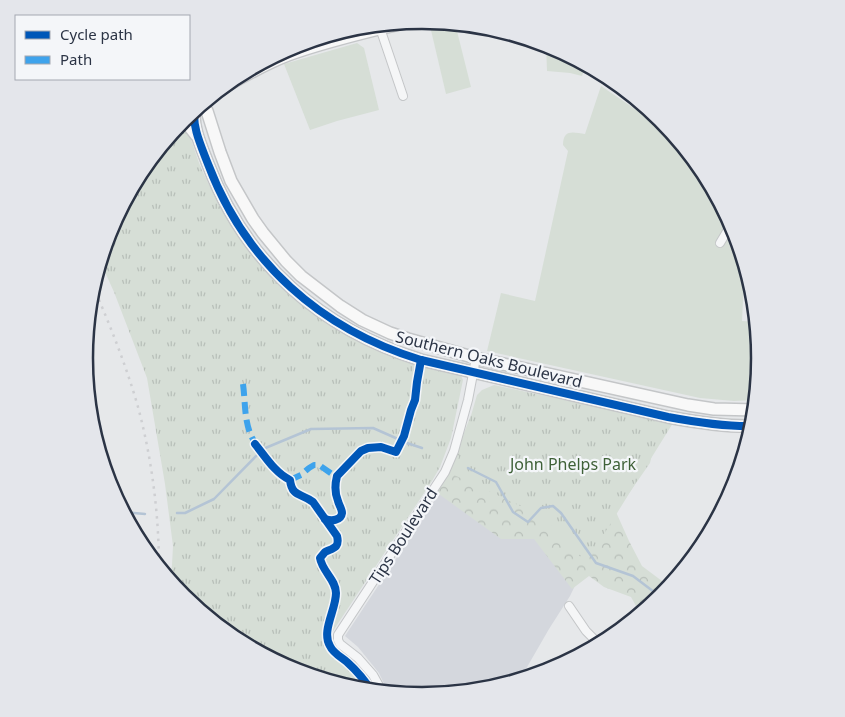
<svg xmlns="http://www.w3.org/2000/svg" width="845" height="717" font-family="'Noto Sans',sans-serif">
	<defs>
		<pattern id="forest-crowns" width="20" height="18" patternUnits="userSpaceOnUse" patternTransform="scale(1.25)"><rect width="20" height="18" fill="#d6ded6"/><path d="M2 6a3 3 0 1 1 6 0M12 15a3 3 0 1 1 6 0" fill="none" stroke="#b8bfb9"/></pattern>
		<pattern id="park-tufts" width="24" height="20" patternUnits="userSpaceOnUse" patternTransform="scale(1.25)"><rect width="24" height="20" fill="#d6ded6"/><path d="M3 7l-1-3M5 7V3M7 7l1-3M15 17l-1-3M17 17v-4M19 17l1-3" fill="none" stroke="#b8bfb9"/></pattern>
	</defs>
	<rect width="100%" height="100%" fill="#e6e8ea"/>
	<!-- built -->
	<polygon fill="#d4d7dd" points="452,474 586,563 570,596 549,629 519,681 488,691 423,697 389,694 379,673 358,647 345,636"/>
	<!-- grass -->
	<g fill="#d6ded6">
		<polygon points="444,22 455,23 471,87 446,94 430,26"/>
		<polygon points="357,43 364,48 379,110 337,121 310,130 284,64"/>
		<polygon points="546,44 552,46 586,64 582,76 570,73 547,71"/>
		<path d="M601,86L675,136L698,164L695,170L708,179L735,229L745,260L742,321L757,322L761,359L757,400L734,401L700,398L487,351L501,293L535,301L568,151L563,145C563,129 573,132 585,134Z"/>
	</g>
	<!-- forest -->
	<polygon fill="url(#forest-crowns)" points="471,415 659,424 650,463 616,512 629,541 642,566 670,587 662,598 641,615 631,597 604,587 589,576 572,589 534,539 501,539 436,492 451,466"/>
	<!-- park -->
	<g fill="url(#park-tufts)">
		<path d="M175,129H183L188,132C193,143 196,156 201,168C237,246 285,304 363,343C379,351 396,359 412,364C427,368 442,371 457,374L461,376L463,380L451,438L440,467L432,481L333,631C331,635 329,638 331,642C334,650 344,653 349,658C361,668 370,680 377,692L356,690L293,671L234,640L183,598L171,583L173,546L165,484L147,378L114,292L100,261L110,229L141,170Z"/>
		<polygon points="494,385 673,423 586,563 544,517 452,474 456,467 477,395 482,390"/>
	</g>
	<g fill="none" stroke-linecap="round" stroke-linejoin="round">
		<!-- stream -->
		<g stroke="#b4c4d5" stroke-width="2.5">
			<polyline points="468,468 496,482 513,512 528,522 541,508 553,506 561,513 596,563 633,576 662,598"/>
			<polyline points="123,512 145,514"/>
			<polyline points="177,513 185,513 214,499 263,449 311,429 373,428 407,443 422,448"/>
		</g>
		<!-- street casing -->
		<g stroke="#c4c6c8" stroke-width="10">
			<g id="street">
				<polyline points="380,28 403,96"/>
				<polyline points="720,243 732,223"/>
				<polyline points="569,606 586,631 600,645"/>
				<polyline points="383,693 373,675 358,658 340,644 338,640 338,635 445,472 454,451 468,400 476,358"/>
			</g>
		</g>
		<!-- secondary casing -->
		<g stroke="#c4c6c8" stroke-width="14">
			<g id="secondary">
				<path d="M219,90C242,77 264,64 288,55C326,41 367,32 407,22"/>
				<polyline points="200,105 207,111 220,152 231,181 253,219 263,233 286,261 301,276 340,306 362,320 390,333 408,339 476,358 688,405 714,409 756,410"/>
				<path d="M195,109C191,125 202,148 208,164C245,262 320,329 421,360L668,417C695,422 726,427 754,426"/>
				<polyline points="181,122 189,126 196,135"/>
			</g>
		</g>
		<!-- street -->
		<use href="#street" stroke="#f5f6f7" stroke-width="8"/>
		<!-- secondary -->
		<use href="#secondary" stroke="#f8f8f8" stroke-width="11"/>
		<!-- rail -->
		<path stroke="#cecfd2" stroke-width="2.5" stroke-dasharray="2.5 5" stroke-linecap="butt" d="M93,286C110,325 126,365 138,407C152,459 159,515 159,569"/>
		<!-- quiet -->
		<g stroke="#3ea3ec" stroke-width="6" stroke-dasharray="12 6" stroke-linecap="butt">
			<path d="M243,384C246,406 243,428 258,447"/>
			<polyline points="290,480 301,475 309,468 314,465 319,465 332,474 340,473"/>
		</g>
		<!-- cycleway casing -->
		<g stroke="#f4f6f9" stroke-width="11">
			<g id="cycleway">
				<path d="M195,109C191,125 202,148 208,164C245,262 320,329 421,360L668,417C695,422 726,427 754,426"/>
				<path d="M255,444C265,456 275,473 290,480C292,497 301,493 313,502L337,536C340,548 333,548 325,552L320,558C322,571 336,580 336,593C336,610 321,631 330,646C333,653 341,657 347,662C357,671 365,680 372,692"/>
				<path d="M325,519C331,521 341,521 342,513C342,509 339,505 338,501C335,494 335,484 337,476L361,451L368,448L381,447L396,452L404,436L411,410L415,400L417,382L421,360"/>
			</g>
		</g>
		<!-- cycleway -->
		<use href="#cycleway" stroke="#0057b8" stroke-width="8"/>
	</g>
	<g text-anchor="middle" dominant-baseline="central" stroke-width="4.5" stroke-linejoin="round" paint-order="stroke">
		<!-- street labels -->
		<g font-size="16" fill="#2b3445" stroke="#f4f6f9">
			<text transform="translate(489 359) rotate(14)">Southern Oaks Boulevard</text>
			<text transform="translate(403 536) rotate(-57)">Tips Boulevard</text>
		</g>
		<!-- park labels -->
		<g font-size="16" fill="#3f6138" stroke="#f4f6f9">
			<text x="573" y="464">John Phelps Park</text>
		</g>
	</g>
	<!-- crop -->
	<path d="M0 0H845V717H0ZM93 358a329 329 0 1 1 658 0a329 329 0 1 1-658 0Z" fill="#e4e6eb" fill-rule="evenodd"/>
	<path fill="none" stroke="#2b3445" stroke-width="2.5" d="M93 358a329 329 0 1 1 658 0a329 329 0 1 1-658 0Z"/>
	<!-- legend -->
	<rect x="15" y="15" width="175" height="65" fill="#f4f6f9" stroke="#a4a8b1"/>
	<rect x="25" y="31" width="25" height="8" fill="#0057b8" stroke="#a4a8b1"/>
	<text x="60" y="40" font-size="15" fill="#2b3445">Cycle path</text>
	<rect x="25" y="56" width="25" height="8" fill="#3ea3ec" stroke="#a4a8b1"/>
	<text x="60" y="65" font-size="15" fill="#2b3445">Path</text>
</svg>
